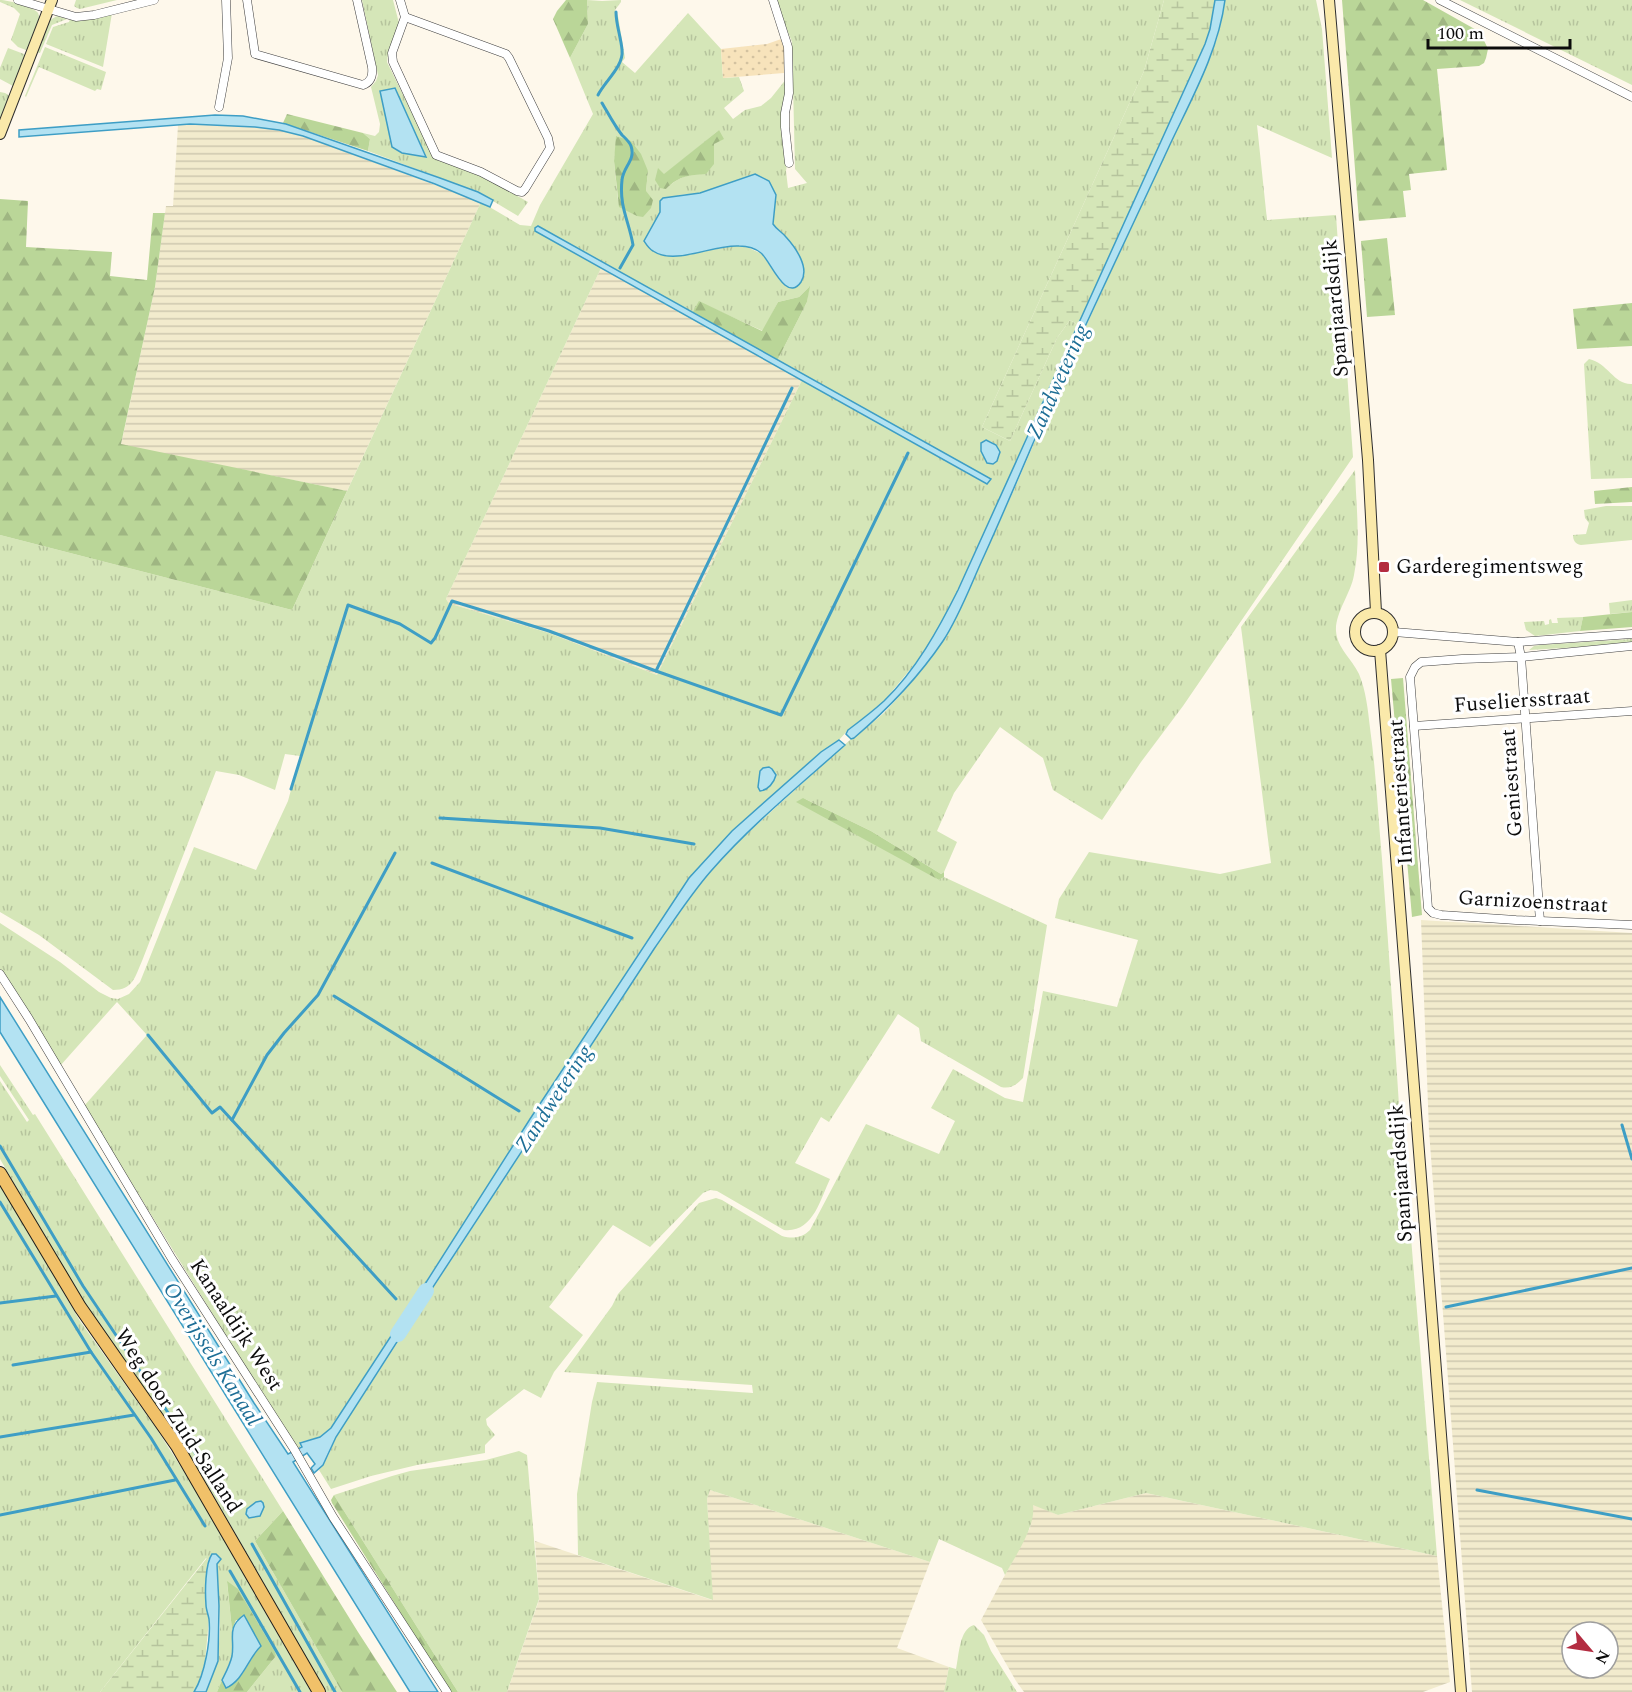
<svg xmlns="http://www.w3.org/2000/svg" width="1632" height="1692" font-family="Spectral,serif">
	<defs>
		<pattern id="farmland-rules" width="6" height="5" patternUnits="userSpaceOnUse" patternTransform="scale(1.5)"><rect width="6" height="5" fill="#f2ebcd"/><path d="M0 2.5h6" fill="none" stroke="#cec8af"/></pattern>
		<pattern id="grass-tufts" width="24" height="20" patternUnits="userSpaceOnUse" patternTransform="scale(1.5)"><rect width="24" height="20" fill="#d5e6b8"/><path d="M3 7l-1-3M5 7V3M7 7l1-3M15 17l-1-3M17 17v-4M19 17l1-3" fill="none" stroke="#b6c49d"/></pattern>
		<pattern id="forest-firs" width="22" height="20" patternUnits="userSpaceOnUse" patternTransform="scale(1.5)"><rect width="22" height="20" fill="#bad698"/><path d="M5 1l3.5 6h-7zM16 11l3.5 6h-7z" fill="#9fb682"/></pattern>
		<pattern id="wetland-marsh" width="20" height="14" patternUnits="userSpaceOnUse" patternTransform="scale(1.5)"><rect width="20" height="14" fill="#d5e6b8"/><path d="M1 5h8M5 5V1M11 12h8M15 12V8" fill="none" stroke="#b6c49d"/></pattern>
		<pattern id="sand-dots" width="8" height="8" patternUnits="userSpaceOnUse" patternTransform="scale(1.5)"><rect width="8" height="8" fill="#f7e3bb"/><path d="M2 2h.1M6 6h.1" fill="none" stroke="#d3c2a0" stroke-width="1.8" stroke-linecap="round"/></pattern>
	</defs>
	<rect width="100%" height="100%" fill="#fef8eb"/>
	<!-- farmland -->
	<g fill="url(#farmland-rules)" fill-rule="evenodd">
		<polygon points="190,124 255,127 279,130 303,136 481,202 347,491 121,445 155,287 166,206 173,206 178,125"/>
		<polygon points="601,268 802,380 657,675 549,633 451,604 450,605 446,599"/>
		<path d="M1421,920L1632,933V1692H1472L1429,1131ZM1572,1632H1608V1668H1572Z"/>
		<polygon points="710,1490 930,1562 897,1648 949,1667 944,1692 507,1692 539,1600 535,1541 712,1600 707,1499"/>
		<polygon points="1146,1493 1437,1556 1450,1682 1423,1692 1024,1692 1016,1681 981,1620 1030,1528 1033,1504 1058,1515"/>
	</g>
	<!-- grass -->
	<g fill="url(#grass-tufts)" fill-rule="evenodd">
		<path d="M0,0C8,0 34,7 38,13C39,15 39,17 40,18L30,47L26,50L18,47L11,40L20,14L14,8L0,2Z"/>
		<polygon points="76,0 117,0 80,9 77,8 74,6"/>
		<polygon points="362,0 393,0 399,23 388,54 387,62 434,158 486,178 528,202 518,216 478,192 368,151 370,139 363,133 375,136 379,132 380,124 371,87 376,81 378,75"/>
		<path d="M587,0L602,1L621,0V2L615,10L618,16L625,58L622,62L635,73L688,13L721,49L723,78L739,77L744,91L724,108L733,119L745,110L761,106L771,98L787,78L789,152L786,171L788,188L807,183L795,169L792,42L775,0H1164L1144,71L982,427L1010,441L1057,338L1070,320L1078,325L958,590L938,630L918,660L884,701L848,730L839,740L821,752L732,831L646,942L331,1428L320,1437L300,1442L301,1446L298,1448L231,1344L84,1106L147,1035L117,1002L60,1066L0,971V923L60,962L99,992L111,998L118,999L129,994L140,982L194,847L256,870L288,801L300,756L285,754L275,790L239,775L216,771L142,961C135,977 133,990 113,990L39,935L0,912V535L292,610L481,202L520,225L531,226L540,205L593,114L570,58L588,24ZM719,130L714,144V152L702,174C687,174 677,178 666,189L658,169L664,175ZM617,136L648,171L646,191L618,200L614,161ZM755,174L769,181L776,195L773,224L786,237L797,254L778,278L762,254L749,248L738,245L712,250L644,241L660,212L679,195L700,193ZM538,226L692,313L699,302L763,331L778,302L799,297L809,287L807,302L777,361L990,479L986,484L802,380L657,675L549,633L451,604L450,605L446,599L601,268L535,231ZM986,440L992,442L1000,455L995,463C986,465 985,458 981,451Z"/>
		<path d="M1225,0H1316L1322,29L1332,158L1257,125L1267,220L1336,215L1353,457L1183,706L1141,762L1102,820L1053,790L1043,758L1000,727L954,793L937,831L957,842L944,872L941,874L871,831L803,798L939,880L944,877L1047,925L1023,1078C1016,1085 1011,1089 1001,1087L921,1041L919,1028L898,1014L829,1122L821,1117L795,1163L830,1179C820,1200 813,1233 784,1230L717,1191L710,1190L703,1193L650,1247L613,1225L549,1307L583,1335L554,1372L541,1398L524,1389L486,1419L487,1425L495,1435L485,1445V1453L417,1465L371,1476L331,1489L319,1470C328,1460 331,1448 336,1437L654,949L692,895L712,870L739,841L851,739L854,738L884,713L905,690L925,666L955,619L1014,490L1057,390L1217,39Z"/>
		<polygon points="1460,0 1632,0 1632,85"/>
		<polygon points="112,13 103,67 46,44 53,27 69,22 70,19 80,21"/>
		<polygon points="57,16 67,19 52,25 40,53 36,52 50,20"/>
		<polygon points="45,47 106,72 101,90 97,89 95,91 39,67 26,97 25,96"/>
		<polygon points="8,48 24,54 26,58 16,84 13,86 0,79 0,68"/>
		<polygon points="0,92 5,93 10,96 0,124"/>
		<path d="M1589,359C1608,363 1614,385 1632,384V478L1591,479L1584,364Z"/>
		<path d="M1355,470C1356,505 1361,541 1354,575C1351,593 1335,613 1336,631C1337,648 1352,659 1359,674C1366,691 1368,710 1370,728C1376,771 1378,815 1382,859C1389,951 1395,1044 1401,1136L1405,1164L1437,1556L1146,1493L1058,1515L1033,1505C1036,1527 1015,1556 1005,1575L1002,1568L939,1539L930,1562L710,1490L707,1499L713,1600L578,1555L577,1494L592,1402L597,1382L753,1393L752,1385L564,1372L612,1306L618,1294L699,1203L716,1198L722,1200L782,1236C793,1239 802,1238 810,1230L866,1124L939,1154L955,1121L931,1108L953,1069L1005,1098L1023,1102L1043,991L1117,1007L1138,940L1055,918L1059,899L1089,852L1220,874L1271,863L1241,627Z"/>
		<path d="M1606,506H1632V540L1581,545C1575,544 1573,540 1573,535L1586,534L1589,523L1585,518L1584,510Z"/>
		<polygon points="1632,600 1632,612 1610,614 1609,603"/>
		<polygon points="1583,617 1580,631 1535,636 1526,630 1524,622 1544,621 1545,625 1549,624 1549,620 1551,619 1552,623 1558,623 1557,618"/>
		<polygon points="1632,639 1632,644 1529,650 1534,646 1540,645"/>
		<polygon points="0,1065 33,1115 35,1114 283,1511 255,1541 342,1692 326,1692 202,1475 163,1414 90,1313 70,1280 0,1159 0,1081 27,1122 29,1120 0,1076"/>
		<polygon points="0,1184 80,1321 156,1428 188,1478 311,1692 247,1692 276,1656 227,1582 232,1630 232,1657 217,1692 206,1692 218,1661 220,1627 218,1576 217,1564 212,1554 208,1560 206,1558 100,1692 0,1692"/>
		<polygon points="519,1451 527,1455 539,1599 507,1692 458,1692 334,1495 392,1476 410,1471 486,1460"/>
		<path d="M974,1625L984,1635L991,1651L1017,1692H944L949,1667L956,1669C959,1656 959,1629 974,1625Z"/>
	</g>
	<!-- forest -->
	<g fill="url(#forest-firs)">
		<polygon points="566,0 587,0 588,24 570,58 553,19 557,11"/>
		<polygon points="1342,0 1423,0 1480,32 1488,49 1486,58 1484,63 1479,66 1437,69 1447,170 1409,174 1411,190 1403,191 1406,217 1359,221"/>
		<polygon points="287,114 363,133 370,139 368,151 283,123"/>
		<path d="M719,130L724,139L714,144V164L706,174C689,175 679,176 666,189L660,188L655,180L658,168L664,174Z"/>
		<polygon points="616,136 631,141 641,154 648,171 646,191 653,200 651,208 643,217 637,216 619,207 614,161"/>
		<polygon points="0,199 28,201 26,247 112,252 110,276 147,280 153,213 165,213 155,287 121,444 347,491 292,610 0,535"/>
		<polygon points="1387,238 1395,315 1367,317 1361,241"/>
		<polygon points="810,286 807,302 777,361 692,313 699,301 762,331 778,302 799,297"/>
		<polygon points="1632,303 1632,346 1577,349 1573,309"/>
		<polygon points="1632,487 1632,502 1595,504 1594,491"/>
		<polygon points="1632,612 1632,627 1580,631 1583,617"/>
		<polygon points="1403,678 1422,915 1412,917 1391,679"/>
		<polygon points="803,798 871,831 941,874 944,872 944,877 939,880 796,802"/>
		<polygon points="334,1495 458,1692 450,1692 332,1503 331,1500"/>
		<polygon points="283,1511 358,1632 397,1692 342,1692 255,1541"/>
		<path d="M227,1581L238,1589L275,1652L276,1656L247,1692H217L222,1680L226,1687C244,1681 249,1658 261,1646L247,1621L236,1620L232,1630Z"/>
	</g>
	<!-- wetland -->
	<g fill="url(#wetland-marsh)">
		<polygon points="1164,0 1215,0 1210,29 1205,44 1078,325 1070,320 1057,338 1010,441 982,427 1144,71"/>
		<polygon points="207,1558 208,1560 206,1605 209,1619 205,1662 198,1685 194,1692 100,1692"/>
	</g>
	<!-- sand -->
	<polygon fill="url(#sand-dots)" points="784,38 784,73 723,78 721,49 767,44"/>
	<!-- water -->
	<g fill="#b3e2f2" stroke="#3e9ec5" stroke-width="1.5">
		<path d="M1215,0H1225C1218,54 1189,103 1167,151C1130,231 1092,310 1056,390C1032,445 1009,501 984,556C971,584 960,615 943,641C918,678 888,709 854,738L851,739L846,734L848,730C860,721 873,711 884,701C916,670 938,630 958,590L1205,44L1210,29Z"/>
		<polygon points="395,88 426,157 402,153 392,147 380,91"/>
		<polygon points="215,115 243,116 286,124 440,178 478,192 493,200 490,207 435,184 303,136 279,130 255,127 190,124 19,137 19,130"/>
		<path d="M755,174L769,181L776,195L773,224C777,230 782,232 786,237C796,248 810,268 801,282C786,304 770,260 761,253C755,248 746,246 739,246C714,244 675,266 653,251C649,249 646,244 644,241L660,212V201L663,198L700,193Z"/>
		<polygon points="538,226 991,479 987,484 535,231 535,228"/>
		<polygon points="986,440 996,445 1000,452 997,461 993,464 987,463 981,451 981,443"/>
		<path d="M839,740L845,745C800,785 750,826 711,871C690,895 673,922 654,949L418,1310L411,1306L530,1119L689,878L732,831L821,752Z"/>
		<path d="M769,767L772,769L776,775C774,783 768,790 760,791L758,787L760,771L763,768Z"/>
		<polygon points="0,997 254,1403 288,1454 302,1447 300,1443 320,1437 331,1428 406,1313 413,1317 336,1437 323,1465 314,1473 311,1468 315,1464 307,1453 293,1462 438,1692 410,1692 0,1032"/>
		<polygon points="261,1501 263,1503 264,1507 260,1516 249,1518 246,1514 247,1509 256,1502"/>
		<path d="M212,1554H216L221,1559L217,1564L219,1606L218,1661L206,1692H194C205,1674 211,1639 209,1619C208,1614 206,1609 206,1605C205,1592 205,1564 212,1554Z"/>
		<path d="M244,1615L261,1646C248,1658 244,1680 226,1688L222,1680C226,1672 230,1665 232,1656C235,1638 226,1628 244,1615Z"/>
	</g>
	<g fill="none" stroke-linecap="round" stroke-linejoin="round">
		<!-- stream -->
		<g stroke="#3e9ec5" stroke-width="3">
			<path d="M598,95C605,81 624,66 622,50C621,37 616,25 616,12"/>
			<path d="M602,103C608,113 614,125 622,135C625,138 629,141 631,146C636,160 623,167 622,180C619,207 629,221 633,245L620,268"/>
			<polyline points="656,671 792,388"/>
			<polyline points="291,789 348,605 400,624 431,643 435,638 452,601 549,631 656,671 781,715 908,453"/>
			<polyline points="440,818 600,828 694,844"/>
			<polyline points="432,863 632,938"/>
			<polyline points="334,996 519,1111"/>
			<polyline points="148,1035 212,1113 220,1107 396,1299"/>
			<polyline points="232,1120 267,1055 284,1033 318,995 395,853"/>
			<polyline points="1622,1125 1632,1159"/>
			<polyline points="0,1146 83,1286 230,1505"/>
			<polyline points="0,1202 91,1352 151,1438 205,1526"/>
			<polyline points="0,1303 56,1296"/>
			<polyline points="1446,1307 1632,1268"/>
			<polyline points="13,1365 91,1352"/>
			<polyline points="0,1437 134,1415"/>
			<polyline points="1477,1490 1632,1519"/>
			<polyline points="0,1515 175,1480"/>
			<polyline points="252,1544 335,1692"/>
			<polyline points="230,1571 300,1692"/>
		</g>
		<!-- river -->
		<polyline stroke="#b3e2f2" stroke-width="16" points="398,1334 426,1291"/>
		<!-- street casing -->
		<g stroke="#3f3f3f" stroke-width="9">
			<g id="street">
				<polyline points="18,0 76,17 94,15 154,0"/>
				<path d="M247,0L255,54L363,85C371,82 373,76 372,67L357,0"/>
				<polyline points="400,0 405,17"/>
				<polyline points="773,0 788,47 789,93 785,113 785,127 789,163"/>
				<polyline points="1440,0 1632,97"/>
				<polygon points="405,17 506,54 509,58 548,138 550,148 525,189 522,192 517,191 481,172 436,155 393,62 392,53"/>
				<polyline points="219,107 228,58 226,0"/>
				<polyline points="1394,632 1518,642 1632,634"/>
				<polyline points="1518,642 1521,657 1540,921"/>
				<polyline points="1632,646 1521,657 1462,659 1421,662 1415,667 1410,677 1428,908 1433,913 1441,915 1516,920 1632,925"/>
				<polyline points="1414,726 1632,711"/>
				<polyline points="0,974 29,1019 172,1259 294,1449 333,1517 447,1692"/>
			</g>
		</g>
		<!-- secondary casing -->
		<g stroke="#2e2e2e" stroke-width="12">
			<g id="secondary">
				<polyline points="1329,0 1368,460 1376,612"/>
				<polyline points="0,134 52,0"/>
				<circle cx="1374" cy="632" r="19"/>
				<polyline points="1380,650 1461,1692"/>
			</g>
		</g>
		<!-- primary casing -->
		<g stroke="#1d1d1d" stroke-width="14">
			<polyline id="primary" points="0,1173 80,1307 177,1446 319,1692"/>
		</g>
		<!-- street -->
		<use href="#street" stroke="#fff" stroke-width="8"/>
		<!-- secondary -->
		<use href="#secondary" stroke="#fae9aa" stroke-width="10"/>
		<!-- primary -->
		<use href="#primary" stroke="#f1c169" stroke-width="12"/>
	</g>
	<!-- markers -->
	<rect fill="#b32c41" stroke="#fff" stroke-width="2" x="1378" y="561" width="12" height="12" rx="3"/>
	<g text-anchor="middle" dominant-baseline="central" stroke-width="6" stroke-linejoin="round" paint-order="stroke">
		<!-- street labels -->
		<g font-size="21" fill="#0c0c0c" stroke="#fff">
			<text transform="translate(1336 308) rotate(-95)">Spanjaardsdijk</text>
			<text transform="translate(1522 701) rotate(-4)">Fuseliersstraat</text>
			<text transform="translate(1512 783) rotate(-94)">Geniestraat</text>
			<text transform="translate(1401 792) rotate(-94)">Infanteriestraat</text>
			<text transform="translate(1533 902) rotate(3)">Garnizoenstraat</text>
			<text transform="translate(1401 1173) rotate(-94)">Spanjaardsdijk</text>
			<text transform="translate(236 1325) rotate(57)">Kanaaldijk West</text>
			<text transform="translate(178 1421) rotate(57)">Weg door Zuid-Salland</text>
		</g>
		<!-- poi labels -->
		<g font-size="21" fill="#0c0c0c" stroke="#fff" text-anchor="start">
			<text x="1396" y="567">Garderegimentsweg</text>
		</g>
		<!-- water labels -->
		<g font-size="22" font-style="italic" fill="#1d6e96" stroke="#fff">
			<text transform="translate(1058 382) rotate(-66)">Zandwetering</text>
			<text transform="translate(554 1099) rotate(-57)">Zandwetering</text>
			<text transform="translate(212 1354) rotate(58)">Overijssels Kanaal</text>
		</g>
	</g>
	<!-- north arrow -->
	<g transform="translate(1590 1650) rotate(119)"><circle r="28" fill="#ffffff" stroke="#9e9e9e" stroke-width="1.5"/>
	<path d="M0-4.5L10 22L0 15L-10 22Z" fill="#b32c41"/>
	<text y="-9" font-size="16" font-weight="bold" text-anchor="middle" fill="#0c0c0c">N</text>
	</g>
	<!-- scale -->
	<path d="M1428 39v9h142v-9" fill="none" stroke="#0c0c0c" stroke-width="3"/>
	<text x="1437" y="39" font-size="18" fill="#0c0c0c" stroke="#ffffff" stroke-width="4.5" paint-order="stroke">100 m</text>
</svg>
